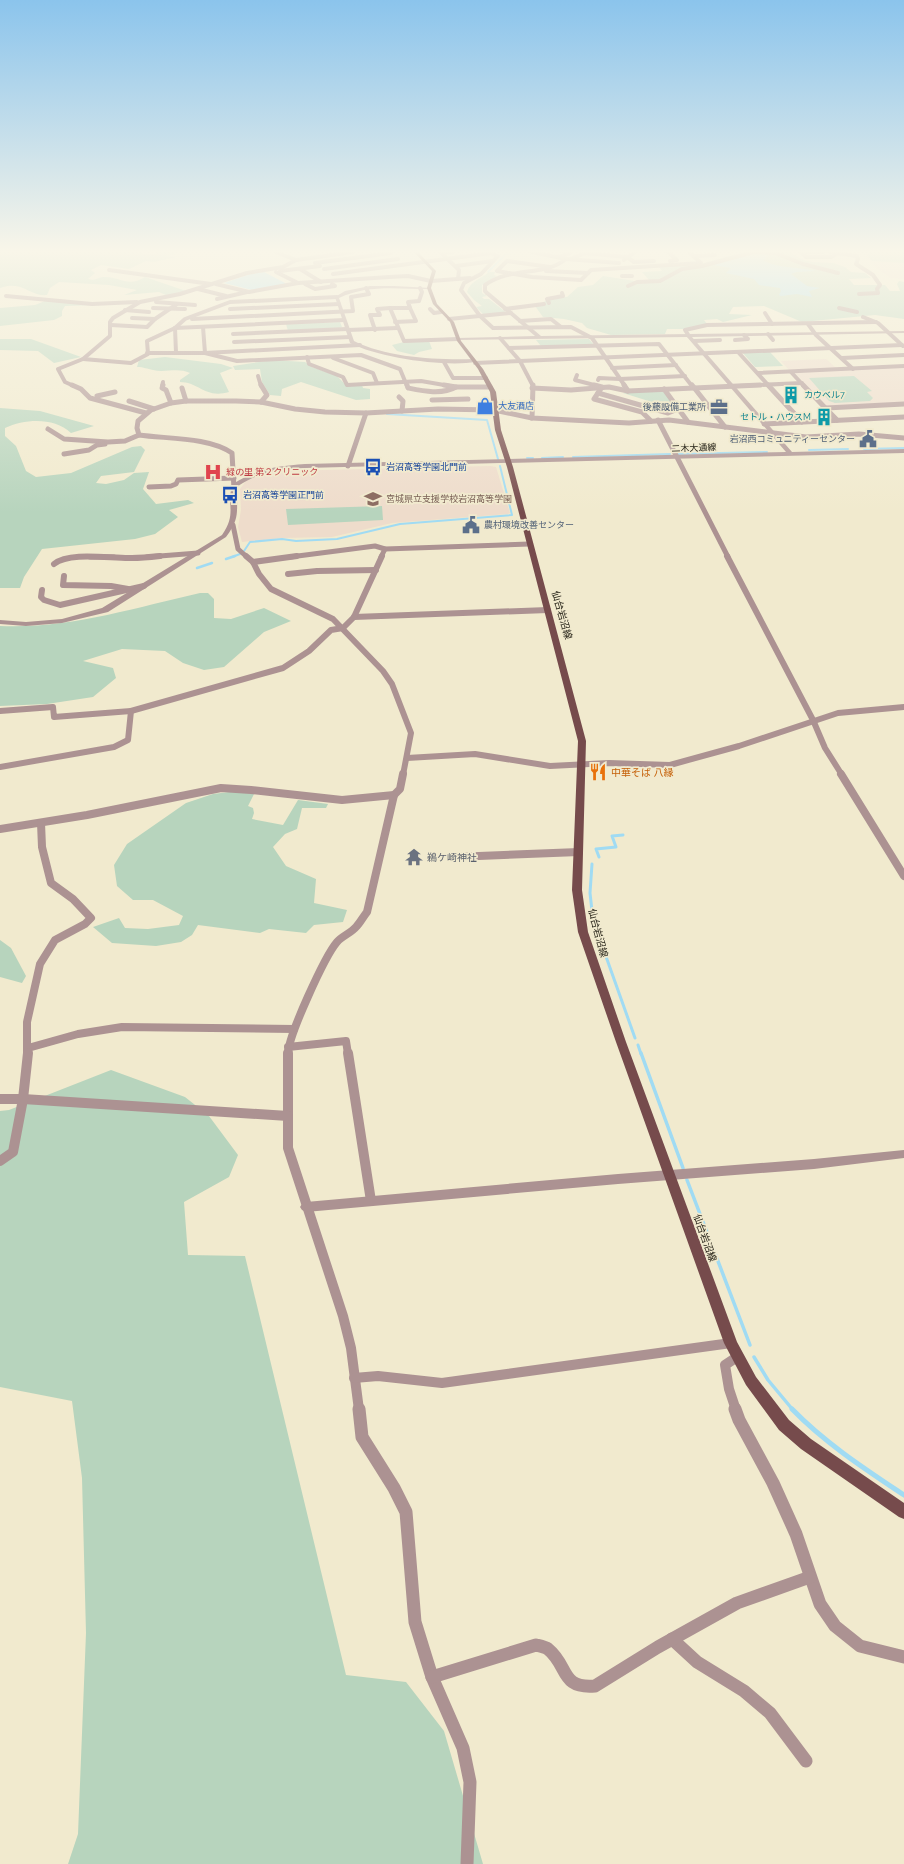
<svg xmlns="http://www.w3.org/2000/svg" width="904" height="1864" font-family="Raleway,'Noto Sans JP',sans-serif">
	<rect width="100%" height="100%" fill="#f1eace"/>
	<!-- education -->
	<g fill="#eedccb">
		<polygon points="866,252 904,252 904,279 891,278 876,268 865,255"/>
		<polygon points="826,359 836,368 790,371 781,361"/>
		<polygon points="904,367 904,402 827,406 794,372"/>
		<polygon points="490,466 496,467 510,513 508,514 392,523 332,537 282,538 242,542 238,527 241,510 240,489 246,481 269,472 282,471"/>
	</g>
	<!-- green -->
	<g fill="#b7d4bd">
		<path d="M0,252H136L152,255L159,252H179L167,256L176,257L154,262L146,261L129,269L101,265L91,270L95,273L88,279C97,281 96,278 103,277C120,276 127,288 145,277L186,291L168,296L159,292L124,295L137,290L109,285L59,282L50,288L47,295C28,297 25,280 0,288Z"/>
		<polygon points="738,252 789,252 803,260 812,262 833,263 845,267 851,272 865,273 871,278 849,279 854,285 885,285 890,291 900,291 897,284 899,281 904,282 904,319 875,315 802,322 764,306 733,307 729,314 752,315 723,322 717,319 704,320 707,324 685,329 667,329 665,334 611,335 587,328 582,323 564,319 543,317 535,306 556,296 567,297 578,287 593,285 603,276 635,281 649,280 642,272 662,271 659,267 700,264 740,253"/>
		<polygon points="869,252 904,252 904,263 872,261 867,255"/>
		<path d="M489,272H495L494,275L497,276L482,285V293L487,296L482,297L484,299H489L507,313L483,314L476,307L482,306L474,300L467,292C470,281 481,279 489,272Z"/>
		<polygon points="45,301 94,305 65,306 62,311 62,316 54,320 0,326 0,308 35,305"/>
		<polygon points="340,322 342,327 339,328 288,331 286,324"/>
		<polygon points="0,339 31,339 81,357 54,363 38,351 0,350"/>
		<polygon points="589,339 595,346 541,346 536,340"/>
		<polygon points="429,341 432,349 419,352 414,355 397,351 392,345 404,342"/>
		<polygon points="769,351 783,366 755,367 742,352"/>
		<path d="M165,357L221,364L233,368L220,373L229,392C205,399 199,382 180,382V380L190,373C178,367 165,373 153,370C147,369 144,367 137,367L139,360Z"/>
		<polygon points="273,360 305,362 312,367 337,376 346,385 362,385 363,388 370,389 370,399 356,400 301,382 282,389 281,396 270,395 262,382 260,369 235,370 233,366"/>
		<polygon points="854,376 872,391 867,392 873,398 870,401 835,403 829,401 809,378"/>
		<polygon points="664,391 677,408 674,409 623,393"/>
		<path d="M0,408L40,411L94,426L71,433C54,417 25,419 5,428V436L16,446L26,471L36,477L71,473L132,447L141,446L145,450L134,472L101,476L96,483L106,484L124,480L134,473L149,472L143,489L156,504L188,500L194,503L169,510L178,517L155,534L135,539L42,549L24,577L20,588H0Z"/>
		<polygon points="382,506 383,520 288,525 286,509"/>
		<path d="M200,593H208L214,599V618L231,619L264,608L291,621L264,632L224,667L204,670L183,663L165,651L122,649L83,661L113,668L116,678L93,697L47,704L0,706V626C68,629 134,608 200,593Z"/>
		<polygon points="237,791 254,794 248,806 253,808 254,813 252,819 283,825 298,800 328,804 326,808 302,808 297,829 285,834 273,847 286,866 316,879 314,903 347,910 343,922 314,925 306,933 269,929 260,933 198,925 192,935 181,942 156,946 112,943 93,927 119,918 125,928 148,929 179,925 183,916 153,900 133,900 117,886 114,865 127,844 186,803 213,794"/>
		<polygon points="0,940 11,948 26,976 22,983 0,977"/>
		<polygon points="111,1070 185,1097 209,1116 238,1155 229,1177 184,1202 188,1255 245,1256 346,1675 406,1682 444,1731 483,1864 68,1864 78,1834 86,1633 82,1478 72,1401 0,1387 0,1111 9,1110"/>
	</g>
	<!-- water -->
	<g fill="#a0dbf3">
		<path d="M756,253L770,254L763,260C774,268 800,267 815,271L796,272L791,274L807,286L820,288L809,291L812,297L797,294L781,296L779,295L781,291L780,288L759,285L754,279L726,273L731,268L713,265Z"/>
		<polygon points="264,272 287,284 252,290 224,283 251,274"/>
	</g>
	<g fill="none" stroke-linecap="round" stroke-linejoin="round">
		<!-- stream-far5 -->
		<polyline stroke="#a0dbf3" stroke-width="1.5" points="488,272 505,255 514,252"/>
		<!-- stream-far4 -->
		<g stroke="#a0dbf3" stroke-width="2">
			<polyline points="387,414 487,420 498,459"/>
			<polyline points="864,449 904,448"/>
			<polyline points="809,450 848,449"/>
			<polyline points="678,454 767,452"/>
			<polyline points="573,457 670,454"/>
			<polyline points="527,458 533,458"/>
			<polyline points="542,458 563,457"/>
			<polyline points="244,551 250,542 282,539 296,541 337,539 400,524 512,515 500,466"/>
			<polyline points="232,557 240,554"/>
		</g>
		<!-- stream-far3 -->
		<g stroke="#a0dbf3" stroke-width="2.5">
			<polyline points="226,559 235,556"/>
			<polyline points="197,568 212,563"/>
		</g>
		<!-- stream-far2 -->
		<g stroke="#a0dbf3" stroke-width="3">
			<polyline points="599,857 596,849 616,847 612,836 623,835"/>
			<polyline points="592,864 590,893 593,920 635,1038"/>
			<polyline points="638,1045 641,1054"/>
		</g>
		<!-- stream-far1 -->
		<g stroke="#a0dbf3" stroke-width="3.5">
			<polyline points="641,1053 683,1168"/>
			<polyline points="687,1180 750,1345"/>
			<polyline points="754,1357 768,1380 793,1410"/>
		</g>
		<!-- stream -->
		<path stroke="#a0dbf3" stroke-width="5" d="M792,1409C825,1443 865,1469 904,1495"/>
		<!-- minor-far5 -->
		<g stroke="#ac9292" stroke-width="4">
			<polyline points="276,252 296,260"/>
			<polyline points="440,252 459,270 458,279"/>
			<polyline points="488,252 498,256 481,274 464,283 461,290 480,316 493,328 571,327 592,338 625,386"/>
			<polyline points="532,252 566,259 619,263"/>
			<polyline points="668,252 677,260 670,261"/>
			<polyline points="754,252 775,253 803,264 838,273"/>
			<polyline points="824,252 801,252 806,257 831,257 838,253"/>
			<polyline points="830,252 857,256 858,259 856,264 873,275 880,285 877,289 878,293 859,294"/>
			<polyline points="442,253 453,252"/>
			<polyline points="694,256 715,255"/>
			<polyline points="559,257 570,253 564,252"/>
			<polyline points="571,259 585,253 627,257 634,262 654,261"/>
			<polyline points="624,260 635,252"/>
			<polyline points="315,263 391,253"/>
			<polyline points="456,266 493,261"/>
			<polyline points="550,267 507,261 497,271 532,277 581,280 591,270 701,263 689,252"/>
			<polyline points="300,269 321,282"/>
			<polyline points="324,269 398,259"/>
			<polyline points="109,270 211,284"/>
			<polyline points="280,271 320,266"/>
			<polyline points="546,271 588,273"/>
			<polyline points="276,272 298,283"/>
			<polyline points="333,274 491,253"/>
			<polyline points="622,276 632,276"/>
			<polyline points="216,284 249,292 298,283 389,277 408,276 431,281 470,278"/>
			<polyline points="305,284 315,289 335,286 332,284"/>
			<polyline points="628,286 637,282 660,281 682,269 702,266 754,252"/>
			<polyline points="420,288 422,292 419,301 408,302 410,308 390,308 404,341 458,339"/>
			<polyline points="198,289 226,296"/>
			<path d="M487,293L485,291V285C512,266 544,277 566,259"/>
			<polyline points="6,296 92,304 137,302"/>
			<polyline points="217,299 247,292"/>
			<polyline points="156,302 195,305"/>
			<polyline points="549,303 547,299 563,296 562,293"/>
			<polyline points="153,308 185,309"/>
			<polyline points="839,308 857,312"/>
			<polyline points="230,309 339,304"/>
			<polyline points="430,309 434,313 441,312"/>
			<polyline points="505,309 544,304"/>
			<polyline points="125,310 149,312"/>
			<polyline points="765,313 772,324"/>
			<polyline points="863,317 878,323 903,346"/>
			<polyline points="132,318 155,319"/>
			<polyline points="192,319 353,311 351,297 369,294 366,288"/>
			<polyline points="449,319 511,313"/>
			<polyline points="520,321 551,319 561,327"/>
			<polyline points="395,322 416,321 410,308"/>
			<polyline points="808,324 816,335 853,369"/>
			<polyline points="111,325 147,327 155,319 177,304"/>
			<polyline points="203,327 205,353"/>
			<polyline points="175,328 344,320"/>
			<polyline points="175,328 176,353"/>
			<polyline points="348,330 397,328"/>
			<polyline points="375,330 370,315 380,315 377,309 390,308"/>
			<polyline points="233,334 347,329"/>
			<polyline points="768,334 773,340"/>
			<polyline points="689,336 685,330 707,325 876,322"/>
			<polyline points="500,338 520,361 533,386"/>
			<polyline points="735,340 748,339 744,335"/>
			<polyline points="694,341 720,340"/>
			<polyline points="234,342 350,337"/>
			<polyline points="509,348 659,344 692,386"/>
			<polyline points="738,352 769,386"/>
			<polyline points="147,353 205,353 360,345"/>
			<polyline points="205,353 237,361 361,355 400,369 407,386"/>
			<polyline points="307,357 309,364 343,377 347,385 421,381 450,386"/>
			<polyline points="333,358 373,373 377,383"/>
			<polyline points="842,358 904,355"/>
			<polyline points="83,359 131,363 148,354 147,341 175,328 185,319 230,302 337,297"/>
			<polyline points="444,362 453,378 486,378"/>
			<polyline points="475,363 902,345"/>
			<polyline points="612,368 676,365"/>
			<polyline points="791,372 804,386"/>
			<polyline points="758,373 904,366"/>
			<polyline points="577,375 575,380 598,386"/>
			<polyline points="258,376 261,386"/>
			<polyline points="598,380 599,378 620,379 685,376"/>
			<polyline points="74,386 65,382 58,369 83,359 110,336 110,322 113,318 140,302 180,294 247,273 283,267 296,260 353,252"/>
			<polyline points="162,386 163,382"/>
			<polyline points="738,386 802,383"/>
		</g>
		<!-- minor-far4 -->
		<g stroke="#ac9292" stroke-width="5">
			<polyline points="72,385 81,389 90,398 146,413"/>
			<polyline points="163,385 162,388 166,390 171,403"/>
			<polyline points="261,385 267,395 261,402"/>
			<path d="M407,385L408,388C423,391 442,395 456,387"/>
			<polyline points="444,385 456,387 490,387"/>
			<polyline points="594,385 602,387 598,393 668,413 678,409"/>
			<polyline points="624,385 628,391"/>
			<polyline points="692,385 725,427"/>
			<polyline points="768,385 802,422"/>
			<polyline points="803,385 837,420"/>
			<polyline points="182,388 186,401"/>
			<polyline points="532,388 571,390 609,387 628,391 760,385"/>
			<polyline points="664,389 688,422"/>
			<polyline points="598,393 594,399 642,412 651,421"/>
			<polyline points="97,396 115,392"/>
			<polyline points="399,397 403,401 402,411"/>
			<polyline points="432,400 468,399"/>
			<polyline points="129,401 154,409"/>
			<polyline points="826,408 904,404"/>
			<polyline points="532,418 533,385"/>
			<polyline points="658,420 728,557"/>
			<polyline points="764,424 904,417"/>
			<polyline points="48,429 64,439 108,442 125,441 139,435"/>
			<polyline points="64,454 89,450 97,445 105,444"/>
			<polyline points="348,466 366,413"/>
			<polyline points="149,487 171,486 176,484 178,480 234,478"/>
			<path d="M234,489L232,453C209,437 167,439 139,435L137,428L138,421L151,410L171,403L186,401H236L261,402L295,409L325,412L366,413L438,409L494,410L532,418L629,423L669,420L806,437L859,434L904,438"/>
			<polyline points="233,525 238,549 247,557"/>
			<polyline points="90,557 114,557"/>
			<polyline points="147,557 198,553"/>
			<polyline points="290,557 375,546 385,549 529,544"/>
			<polyline points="381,557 385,549"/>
		</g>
		<!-- minor-far3 -->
		<g stroke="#ac9292" stroke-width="6">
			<polyline points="246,556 253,562 259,574 271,589 333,619 383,671 392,684 411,733 403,775"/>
			<polyline points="727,556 813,720 825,748 842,775"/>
			<polyline points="253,562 297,556"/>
			<path d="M54,564C70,551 112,559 132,558C142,558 151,557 160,556"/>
			<polyline points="288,574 317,571 376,570"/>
			<polyline points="64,576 63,585 111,586 128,589"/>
			<polyline points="42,590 41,597 44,600 60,605 144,586"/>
			<polyline points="354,617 548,610"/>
			<polyline points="0,711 53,707 54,717 131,711"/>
			<polyline points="407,758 475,754 550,766 609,763 670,765 739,746 838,713 904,707"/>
			<polyline points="0,767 114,747 128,740 131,711 283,668 309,651 331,630 343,628 354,617 382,556"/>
		</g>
		<!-- minor-far2 -->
		<g stroke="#ac9292" stroke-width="8">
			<polyline points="841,774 904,876"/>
			<polyline points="0,829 87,815 221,788 251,790 342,800 394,795"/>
			<polyline points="454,857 579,852"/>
			<polyline points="288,1047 346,1041 348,1054"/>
			<polyline points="28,1048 78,1034 122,1027 294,1029"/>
			<polyline points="27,1054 27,1022 40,964 55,940 85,924 91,918 73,899 51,883 42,847 41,823"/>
			<path d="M288,1054C288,1036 325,956 337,942C342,936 351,933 356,927C360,923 363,917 367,912L394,795L400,789L403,774"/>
		</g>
		<!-- minor-far1 -->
		<g stroke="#ac9292" stroke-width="10">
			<polyline points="288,1053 288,1148 343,1316 351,1348 359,1410"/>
			<polyline points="348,1053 371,1201"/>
			<polyline points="0,1099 23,1099 288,1116"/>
			<polyline points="0,1161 13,1152 23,1099 28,1053"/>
			<polyline points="354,1378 378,1376 442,1383 731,1343"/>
			<polyline points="736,1410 729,1389 725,1365 737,1357"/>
		</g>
		<!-- minor -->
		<g stroke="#ac9292" stroke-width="13">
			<polyline points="359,1409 362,1437 394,1488 406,1512 415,1622 432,1677 463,1748 470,1782 467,1864"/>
			<polyline points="735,1409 739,1420 773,1483 796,1534 820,1604 835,1626 860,1646 904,1657"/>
			<polyline points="672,1639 697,1662 744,1691 770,1713 806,1761"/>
			<path d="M432,1677L536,1645C540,1646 545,1647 548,1649C569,1666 560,1689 595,1686L658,1647L737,1603L810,1577"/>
		</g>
		<!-- tertiary -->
		<g fill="#ac9292" fill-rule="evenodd">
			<path d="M370,286H394L431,288L429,289C399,289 367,284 339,298L354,341C388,358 437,360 474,359L476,362C444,367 379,358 350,343L335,297L345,291Z"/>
			<path d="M485,292H489L541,336L904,331V333L692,337L792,452L904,449V453L305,468C280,469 259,472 238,486C235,510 242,516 226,537L108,612L62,623L26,626L0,624V620L26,622L62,619L102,608L222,535C238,512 225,504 233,484C255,469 278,466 305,464L786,452L687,337L456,340L458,338L535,336L485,294Z"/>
			<polygon points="904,1150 904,1158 814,1169 618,1184 306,1212 302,1210 300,1207 302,1204 306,1202 618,1174 814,1159"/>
		</g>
		<!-- primary -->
		<polygon fill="#764b4c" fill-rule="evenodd" points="414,252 418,252 436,271 431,288 437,304 454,322 461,341 483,369 496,392 501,430 513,467 586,741 582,890 588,932 626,1042 737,1342 756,1377 789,1420 811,1439 904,1503 904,1519 899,1517 801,1449 779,1430 746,1385 724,1343 616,1042 578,932 572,890 578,741 507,467 495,430 490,392 478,369 457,341 450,322 433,304 427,288 432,271"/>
	</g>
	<!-- sky -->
	<linearGradient id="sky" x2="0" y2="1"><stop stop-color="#8bc4ec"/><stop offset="0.49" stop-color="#f9f6e9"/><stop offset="1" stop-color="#f9f6e9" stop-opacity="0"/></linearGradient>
	<rect width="904" height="513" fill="url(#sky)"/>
	<!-- icons -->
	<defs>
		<g id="building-bare" transform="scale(1.38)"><path d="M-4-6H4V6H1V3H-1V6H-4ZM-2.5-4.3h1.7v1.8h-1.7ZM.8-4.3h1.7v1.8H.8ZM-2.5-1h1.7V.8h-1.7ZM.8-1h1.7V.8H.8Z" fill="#0f9aa8" stroke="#f1eace" stroke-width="2.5" paint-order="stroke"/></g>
		<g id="shop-bare" transform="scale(1.38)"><path d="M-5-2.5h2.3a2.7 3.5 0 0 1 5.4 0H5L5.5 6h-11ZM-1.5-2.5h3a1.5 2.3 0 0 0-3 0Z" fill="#3f7fe0" stroke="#f1eace" stroke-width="2.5" paint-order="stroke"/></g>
		<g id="office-bare" transform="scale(1.38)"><path d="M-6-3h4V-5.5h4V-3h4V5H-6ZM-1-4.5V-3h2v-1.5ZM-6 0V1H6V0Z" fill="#5c6f8a" stroke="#f1eace" stroke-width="2.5" paint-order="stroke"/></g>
		<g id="civic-bare" transform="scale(1.38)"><path d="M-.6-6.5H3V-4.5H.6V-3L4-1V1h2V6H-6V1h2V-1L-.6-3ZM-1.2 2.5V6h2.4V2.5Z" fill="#5c6f8a" stroke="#f1eace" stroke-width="2.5" paint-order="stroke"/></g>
		<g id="bus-bare" transform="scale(1.38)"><path d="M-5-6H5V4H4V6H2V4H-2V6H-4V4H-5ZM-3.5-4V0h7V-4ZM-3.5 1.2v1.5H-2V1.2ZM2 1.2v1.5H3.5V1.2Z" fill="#1a4fb4" stroke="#f1eace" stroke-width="2.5" paint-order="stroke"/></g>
		<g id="hospital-bare" transform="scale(1.38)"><path d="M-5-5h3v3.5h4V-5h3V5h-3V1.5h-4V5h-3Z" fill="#e0444e" stroke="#f1eace" stroke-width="2.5" paint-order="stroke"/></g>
		<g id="school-bare" transform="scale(1.38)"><path d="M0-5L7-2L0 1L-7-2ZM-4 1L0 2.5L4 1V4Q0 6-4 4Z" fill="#8d6e63" stroke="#f1eace" stroke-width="2.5" paint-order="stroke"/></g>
		<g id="restaurant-bare" transform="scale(1.38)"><path d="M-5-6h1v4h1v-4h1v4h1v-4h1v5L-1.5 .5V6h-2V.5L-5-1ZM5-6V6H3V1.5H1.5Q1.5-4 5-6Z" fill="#e8710a" stroke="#f1eace" stroke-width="2.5" paint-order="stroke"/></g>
		<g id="temple-bare" transform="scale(1.38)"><path d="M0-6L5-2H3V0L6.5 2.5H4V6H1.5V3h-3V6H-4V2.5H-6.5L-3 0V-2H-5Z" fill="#6b7280" stroke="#f1eace" stroke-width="2.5" paint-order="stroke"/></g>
	</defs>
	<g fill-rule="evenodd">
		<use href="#building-bare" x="791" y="395"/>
		<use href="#shop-bare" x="485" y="406"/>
		<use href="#office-bare" x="719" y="407"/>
		<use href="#building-bare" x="824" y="417"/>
		<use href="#civic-bare" x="868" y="439"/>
		<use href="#bus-bare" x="373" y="467"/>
		<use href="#hospital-bare" x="213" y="472"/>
		<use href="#bus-bare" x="230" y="495"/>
		<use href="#school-bare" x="373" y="499"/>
		<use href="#civic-bare" x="471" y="525"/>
		<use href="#restaurant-bare" x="598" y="772"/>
		<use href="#temple-bare" x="414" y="857"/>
	</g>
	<g text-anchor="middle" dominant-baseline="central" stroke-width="3.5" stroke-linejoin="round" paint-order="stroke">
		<!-- far-culture labels -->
		<g font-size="9" fill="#0d838f" stroke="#f1eace" text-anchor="start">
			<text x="804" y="395">カウベル7</text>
			<text x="811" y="417" text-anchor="end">セトル・ハウスM</text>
		</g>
		<!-- far-shop labels -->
		<g font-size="9" fill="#366cbe" stroke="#f1eace" text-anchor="start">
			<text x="498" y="406">大友酒店</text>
		</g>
		<!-- far-service labels -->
		<g font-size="9" fill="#4e5e75" stroke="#f1eace" text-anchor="end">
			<text x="706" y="407">後藤設備工業所</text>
			<text x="855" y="439">岩沼西コミュニティーセンター</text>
			<text x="484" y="525" text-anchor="start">農村環境改善センター</text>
		</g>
		<!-- far-street labels -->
		<g font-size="9" fill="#201d13" stroke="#f1eace">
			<text transform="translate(694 448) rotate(-2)">二木大通線</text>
		</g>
		<!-- far-transit labels -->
		<g font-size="9" fill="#164399" stroke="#f1eace" text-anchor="start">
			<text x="386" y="467">岩沼高等学園北門前</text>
			<text x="243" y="495">岩沼高等学園正門前</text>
		</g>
		<!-- far-health labels -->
		<g font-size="9" fill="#be3a42" stroke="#f1eace" text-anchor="start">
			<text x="226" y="472">緑の里 第２クリニック</text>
		</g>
		<!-- far-education labels -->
		<g font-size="9" fill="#785e54" stroke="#f1eace" text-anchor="start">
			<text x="386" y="499">宮城県立支援学校岩沼高等学園</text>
		</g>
		<!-- street labels -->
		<g font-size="10" fill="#201d13" stroke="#f1eace">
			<text transform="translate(562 615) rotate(74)">仙台岩沼線</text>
			<text transform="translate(598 933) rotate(75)">仙台岩沼線</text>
			<text transform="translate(705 1238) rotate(70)">仙台岩沼線</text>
		</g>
		<!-- food labels -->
		<g font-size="10" fill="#c56008" stroke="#f1eace" text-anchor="start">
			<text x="611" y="772">中華そば 八縁</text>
		</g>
		<!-- worship labels -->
		<g font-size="10" fill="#5b616d" stroke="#f1eace" text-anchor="start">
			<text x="427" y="857">鵜ケ崎神社</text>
		</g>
	</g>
</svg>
